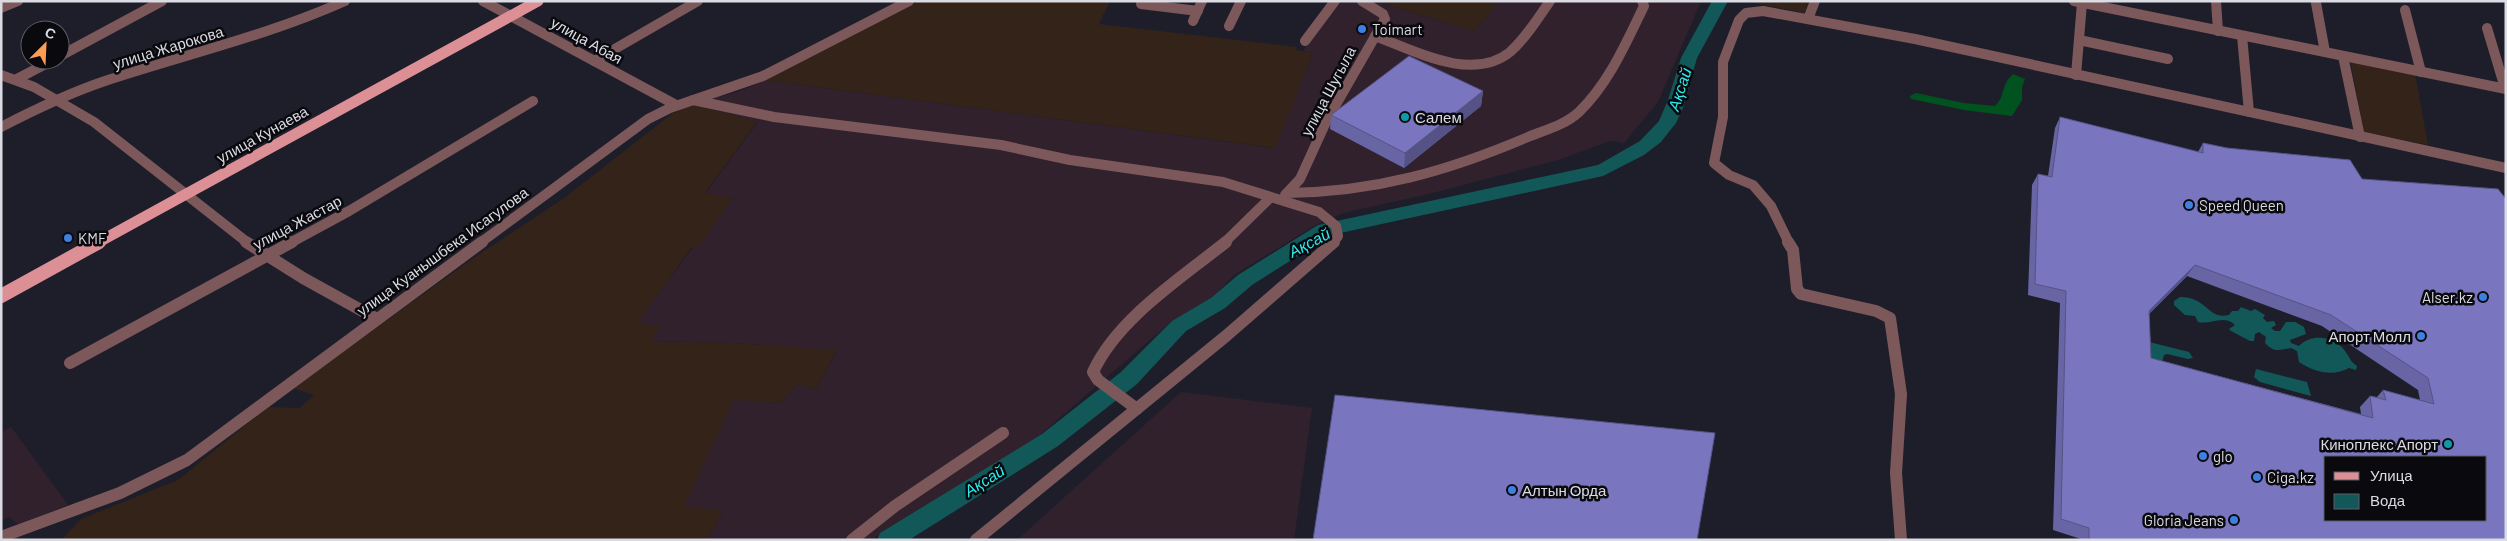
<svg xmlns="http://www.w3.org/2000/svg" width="2507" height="541" font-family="Barlow,sans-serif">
	<rect width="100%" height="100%" fill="#1e1e2b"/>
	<!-- commercial -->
	<g fill="#30212d">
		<polygon points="1342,1 1374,1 1475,31 1499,1 1701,1 1658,102 1624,143 1610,141 1558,160 1433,193 1343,213 1316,225 1234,275 1206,304 1172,321 1034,440 891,526 872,540 707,540 723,511 683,507 734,399 781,403 796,385 816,389 837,351 734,343 652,341 637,322 693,247 698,247 733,198 705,194 757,123 693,104 738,92 765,80 1274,148 1313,53 1303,51"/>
		<polygon points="1181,392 1312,408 1294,540 1017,540"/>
		<polygon points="11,427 68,505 19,524 8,517 1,521 1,432"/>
	</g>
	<!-- industrial -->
	<g fill="#332319">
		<polygon points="919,1 1110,1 1099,24 1297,47 1296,50 1313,53 1275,148 765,80"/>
		<polygon points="1374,1 1499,1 1475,31"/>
		<polygon points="1745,1 1809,1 1804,13"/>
		<polygon points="2350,60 2415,73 2428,145 2364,132"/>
		<polygon points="693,104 757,122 705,193 733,198 698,248 692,247 638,322 660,327 652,341 734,343 837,350 816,389 796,385 781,403 734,400 684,506 723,511 707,540 61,540 81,519 178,480 268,407 300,408 314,395 293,388 472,259 564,198 673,113"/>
	</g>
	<!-- forest -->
	<path fill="#00521f" d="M2013,74L2025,79L2022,87V100L2012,116L1964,110L1911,99L1910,96L1916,93L1964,103L1995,106C2006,96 2000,86 2013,74Z"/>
	<!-- water -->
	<g fill="#125858">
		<path d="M2180,297C2208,297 2207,320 2229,315L2232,311H2238L2241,307L2251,311L2255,309L2265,315L2263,318L2267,322L2274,321L2276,325L2271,328L2275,331H2280L2286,322H2295L2304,327L2306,334L2290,340L2291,343L2299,346C2313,332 2337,337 2347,354C2351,360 2351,362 2357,366L2356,370L2349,368C2333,377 2314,372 2299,362L2297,351L2291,348C2280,350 2274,353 2265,343L2266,337L2259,332L2255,334L2254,341H2250L2231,331L2229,329L2235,325C2224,314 2211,325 2198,322L2195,316L2185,315L2174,305V301Z"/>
		<polygon points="2149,342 2189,352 2193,358 2188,359 2167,354 2164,355 2162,362 2148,360"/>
		<polygon points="2256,369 2307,382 2311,396 2260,382 2254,377"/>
	</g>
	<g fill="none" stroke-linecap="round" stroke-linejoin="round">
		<!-- river -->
		<polygon fill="#125858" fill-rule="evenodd" points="1712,1 1728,1 1697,58 1683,108 1676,123 1661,142 1644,155 1603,176 1331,235 1252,285 1225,308 1186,331 1137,384 1058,446 909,540 877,540 880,533 1042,434 1121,372 1172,321 1211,298 1238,275 1318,225 1598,165 1640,141 1659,121 1668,100 1681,58"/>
		<!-- minor-far1 -->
		<g stroke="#7d585a" stroke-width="10">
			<polyline points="483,1 676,105"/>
			<polyline points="2074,1 2506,89"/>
			<polyline points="2216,1 2218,31"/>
			<polyline points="2316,3 2325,52"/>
			<polyline points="1141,4 1198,11"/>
			<polyline points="1,8 18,1"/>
			<polyline points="2405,10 2421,72"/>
			<polyline points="1808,19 1815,1"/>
			<polyline points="1193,21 1202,1"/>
			<polyline points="1229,26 1241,1"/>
			<polyline points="2487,28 2505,88"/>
			<path d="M1375,36C1413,50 1472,83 1510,52C1526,38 1538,18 1550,1"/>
			<polyline points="2242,36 2249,112"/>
			<polyline points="2079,40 2168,59"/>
			<polyline points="1305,41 1335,1"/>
			<polyline points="60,56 162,1"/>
			<polyline points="2343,56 2360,137"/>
			<polyline points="594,61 698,1"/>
			<polyline points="1,75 34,87 94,122 248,243"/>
			<polyline points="2076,75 2082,3"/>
			<polyline points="17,79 53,60"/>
			<polyline points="693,100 774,117 1001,145 1070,160 1223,182 1319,212 1336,226 1338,236 1333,243"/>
			<path d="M1,127C34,110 67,94 102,82C183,55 267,36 345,1"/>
			<path d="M1287,193C1375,192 1448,171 1528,137C1545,130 1565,125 1579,112C1609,83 1626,43 1644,6L1642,1"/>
			<polyline points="1285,195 1300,179 1326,122 1385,19 1383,14 1362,1"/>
			<polyline points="290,243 349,211 533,101"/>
			<polyline points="480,243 648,119 670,108 763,76 909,1"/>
			<polyline points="1224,243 1270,198"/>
			<polyline points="1789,243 1771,206 1753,185 1729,175 1714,163 1723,117 1723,62 1739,20 1746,13 1763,11 1915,39 2506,168"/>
		</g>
		<!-- minor -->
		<g stroke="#7d585a" stroke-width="12">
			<polyline points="246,242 303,278 377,319"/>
			<polyline points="1788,242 1793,250 1797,289 1801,294 1876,311 1890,318 1901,394 1896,473 1901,540"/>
			<polyline points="70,363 292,242"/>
			<path d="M1137,409L1098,380L1093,372C1117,319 1181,278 1226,242"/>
			<polyline points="1,537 120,493 187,460 482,242"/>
			<polyline points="852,540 895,506 1003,433"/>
			<polyline points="976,540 1226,336 1334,242"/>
		</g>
		<!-- major-far1 -->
		<polyline stroke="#dc9095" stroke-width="11" points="97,243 538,1"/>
		<!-- major -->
		<polyline stroke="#dc9095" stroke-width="14" points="1,296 99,242"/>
	</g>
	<!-- wall -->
	<g fill="#6865a4" fill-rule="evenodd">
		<polygon points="1483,91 1481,106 1404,168 1330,129 1331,115"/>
		<path d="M2060,117L2198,152L2203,143L2227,148L2350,160L2506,540H2081V539L2053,530L2060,303L2028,295L2032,185L2038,174L2048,176L2055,128ZM2187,276L2322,326L2418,390L2420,400L2383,390L2377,397L2370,396L2360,407L2361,414L2151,358L2149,314Z"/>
	</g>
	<!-- shaded-wall -->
	<g fill="#555386">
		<polygon points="1483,91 1481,106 1404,168 1405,153"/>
		<polygon points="2195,265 2187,276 2141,322 2149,311"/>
	</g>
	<!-- building -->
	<g fill="#7976bf" stroke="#555386" fill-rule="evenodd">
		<polygon points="1409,56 1483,91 1405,153 1331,115"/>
		<path d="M2060,117L2203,153V143L2227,148L2350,160L2362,179L2498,189L2506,199V540H2089V528L2061,519L2066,291L2035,284L2038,174L2052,177ZM2195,265L2331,315L2428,378L2434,404L2383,390L2386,400L2370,396L2373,418L2151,358L2149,311ZM2326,457H2486V520H2326Z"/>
		<polygon points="1335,395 1715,433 1697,540 1313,540"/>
	</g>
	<!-- markers -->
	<g fill="#3f7fe0" stroke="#09090e" stroke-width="2">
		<circle cx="1362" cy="29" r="5"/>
		<circle cx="2189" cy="205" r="5"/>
		<circle cx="68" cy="238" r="5"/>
		<circle cx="2483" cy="297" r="5"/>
		<circle cx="2421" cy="336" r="5"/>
		<circle cx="2203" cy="456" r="5"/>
		<circle cx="2257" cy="477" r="5"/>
		<circle cx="1512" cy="490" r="5"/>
		<circle cx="2234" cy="520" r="5"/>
	</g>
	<g fill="#0f9aa8" stroke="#09090e" stroke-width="2">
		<circle cx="1405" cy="117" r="5"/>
		<circle cx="2448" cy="444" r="5"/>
	</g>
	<g text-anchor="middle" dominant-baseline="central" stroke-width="5" stroke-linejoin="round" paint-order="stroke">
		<!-- poi labels -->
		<g font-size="15" fill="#dbdbe4" stroke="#09090e" text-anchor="start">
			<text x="1372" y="29">Toimart</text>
			<text x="1415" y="117">Салем</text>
			<text x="2199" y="205">Speed Queen</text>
			<text x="78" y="238">KMF</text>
			<text x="2473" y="297" text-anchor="end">Alser.kz</text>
			<text x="2411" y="336" text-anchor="end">Апорт Молл</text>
			<text x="2438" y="444" text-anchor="end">Киноплекс Апорт</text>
			<text x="2213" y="456">glo</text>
			<text x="2267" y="477">Ciga.kz</text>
			<text x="1522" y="490">Алтын Орда</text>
			<text x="2224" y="520" text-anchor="end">Gloria Jeans</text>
		</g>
		<!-- street labels -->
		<g font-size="15" fill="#dbdbe4" stroke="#09090e">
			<text transform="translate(587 40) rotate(29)">улица Абая</text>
			<text transform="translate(168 47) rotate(-17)">улица Жарокова</text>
			<text transform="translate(1328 91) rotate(-62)">улица Шугыла</text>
			<text transform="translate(262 134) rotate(-29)">улица Кунаева</text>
			<text transform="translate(297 222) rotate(-28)">улица Жастар</text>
			<text transform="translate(442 251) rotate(-36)">улица Куанышбека Исагулова</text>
		</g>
		<!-- water labels -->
		<g font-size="16" font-style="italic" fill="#2debec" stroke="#09090e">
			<text transform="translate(1679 89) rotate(-72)">Ақсай</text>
			<text transform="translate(1309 242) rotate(-28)">Ақсай</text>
			<text transform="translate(984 480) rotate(-32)">Ақсай</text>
		</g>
	</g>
	<!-- border -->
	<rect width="2507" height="541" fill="none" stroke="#dbdbe4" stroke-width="5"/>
	<!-- legend -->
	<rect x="2324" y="456" width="162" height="65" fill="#09090e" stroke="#5d5d64"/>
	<rect x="2334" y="472" width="25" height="8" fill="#dc9095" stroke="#5d5d64"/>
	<text x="2370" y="481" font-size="15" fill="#dbdbe4">Улица</text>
	<rect x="2334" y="494" width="25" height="15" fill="#125858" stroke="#5d5d64"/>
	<text x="2370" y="506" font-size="15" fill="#dbdbe4">Вода</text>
	<!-- north arrow -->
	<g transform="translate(45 45) rotate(24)"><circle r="24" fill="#09090e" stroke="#5d5d64"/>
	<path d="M0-4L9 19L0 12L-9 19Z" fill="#fc9d53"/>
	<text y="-8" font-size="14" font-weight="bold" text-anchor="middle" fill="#dbdbe4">С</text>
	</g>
</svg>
